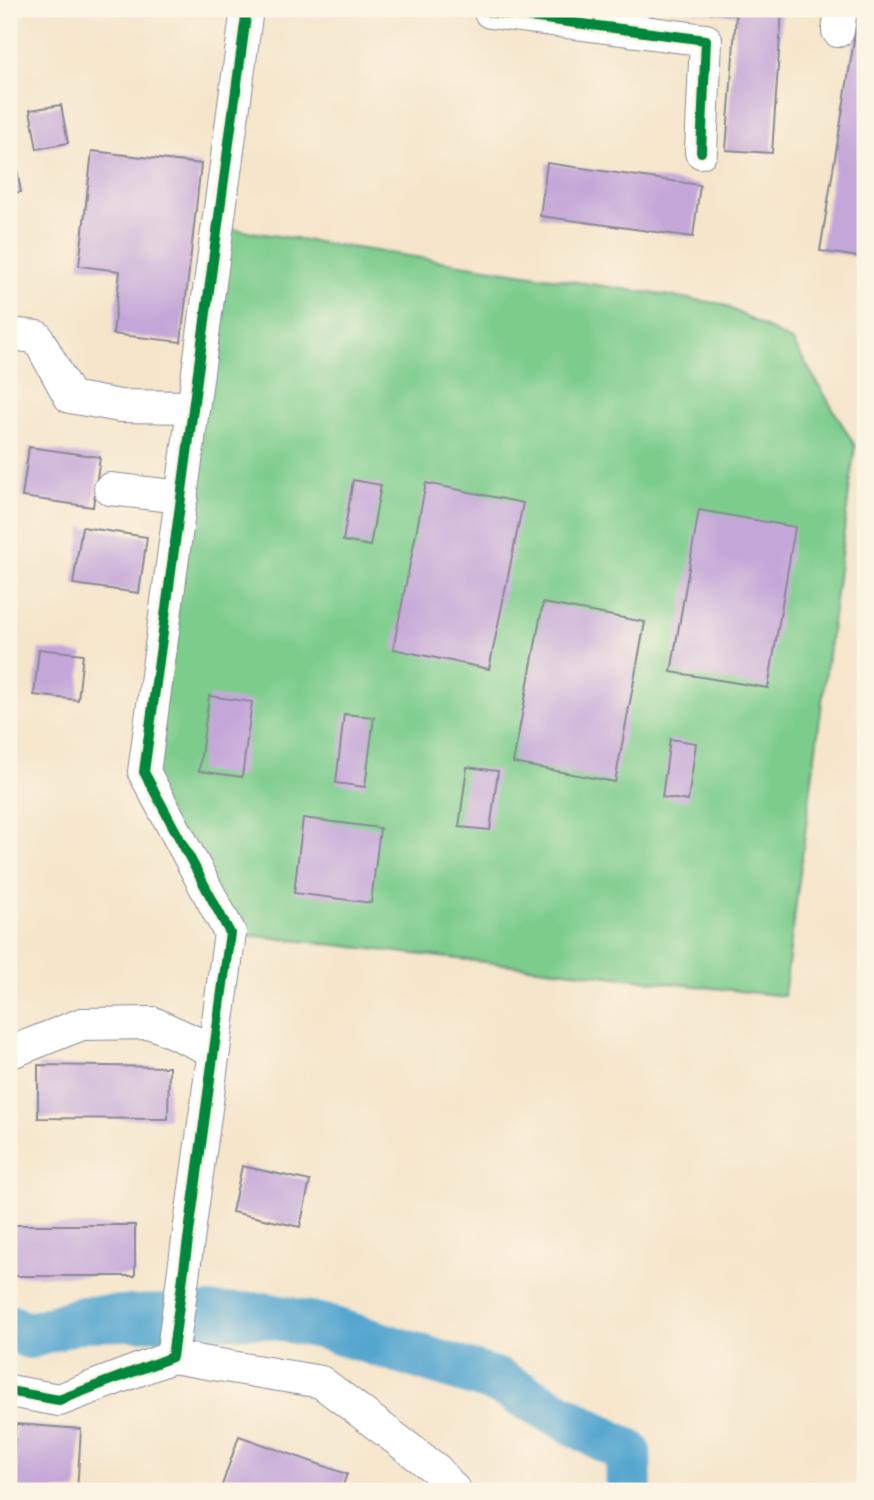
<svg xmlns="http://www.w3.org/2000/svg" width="874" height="1500" font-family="'Indie Flower',sans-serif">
	<rect width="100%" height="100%" fill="#fcf5e5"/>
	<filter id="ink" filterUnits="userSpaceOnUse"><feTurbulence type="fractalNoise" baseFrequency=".0143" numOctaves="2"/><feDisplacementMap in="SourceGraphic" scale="14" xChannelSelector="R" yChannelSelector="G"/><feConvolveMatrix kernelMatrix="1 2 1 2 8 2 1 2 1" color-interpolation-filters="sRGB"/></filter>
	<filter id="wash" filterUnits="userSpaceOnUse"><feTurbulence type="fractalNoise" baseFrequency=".00686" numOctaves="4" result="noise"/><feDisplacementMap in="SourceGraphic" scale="28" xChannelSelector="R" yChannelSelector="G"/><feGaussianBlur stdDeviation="1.57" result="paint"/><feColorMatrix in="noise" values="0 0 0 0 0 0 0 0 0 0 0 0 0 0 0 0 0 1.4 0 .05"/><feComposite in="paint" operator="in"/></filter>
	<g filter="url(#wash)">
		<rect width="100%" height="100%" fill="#f5e5cb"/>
		<!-- green -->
		<polygon fill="#7ccc8c" stroke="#4c7e75" stroke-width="2" points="218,227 722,304 793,342 855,446 784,996 230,933 144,772"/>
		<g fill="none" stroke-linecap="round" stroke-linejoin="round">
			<!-- river -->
			<polyline stroke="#55a6cf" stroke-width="46" points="9,1327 29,1336 82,1319 265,1315 324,1327 497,1381 628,1452 629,1491"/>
		</g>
		<g id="blocks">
			<!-- building -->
			<g fill="#c4a7d8">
				<polygon points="672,9 782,9 772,153 726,150 736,15"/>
				<polygon points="859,9 865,9 865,258 820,251"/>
				<polygon points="61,105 68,143 37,149 30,110"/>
				<polygon points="12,143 21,192 9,194 9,144"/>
				<polygon points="92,151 201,164 181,342 113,334 120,271 79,266"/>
				<polygon points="547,163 700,185 693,237 540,216"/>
				<polygon points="29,447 100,457 93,507 22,497"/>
				<polygon points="353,480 381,485 370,546 343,541"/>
				<polygon points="426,483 523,503 489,669 393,649"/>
				<polygon points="699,510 795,527 768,688 671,672"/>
				<polygon points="82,527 147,537 139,593 73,584"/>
				<polygon points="543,603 645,622 615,782 513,763"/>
				<polygon points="39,649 83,654 78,700 34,695"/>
				<polygon points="209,696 252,702 242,777 199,771"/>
				<polygon points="344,714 374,717 365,787 336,783"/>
				<polygon points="670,739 696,743 688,801 662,797"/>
				<polygon points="467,767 498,771 490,830 459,827"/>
				<polygon points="303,818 380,828 371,903 294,893"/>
				<polygon points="38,1065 169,1067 168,1119 38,1118"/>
				<polygon points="242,1166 310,1181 300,1227 232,1212"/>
				<rect x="9" y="1225" width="126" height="51"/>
				<polygon points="16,1424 81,1429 77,1491 11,1491"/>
				<polygon points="239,1436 347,1474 341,1491 220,1491"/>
			</g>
		</g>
	</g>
	<g filter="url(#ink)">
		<use href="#blocks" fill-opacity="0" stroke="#888a94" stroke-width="2"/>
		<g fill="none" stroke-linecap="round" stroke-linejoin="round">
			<!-- minor casing -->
			<g stroke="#888a94" stroke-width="34">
				<g id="minor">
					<polyline points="490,9 490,12 706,40 701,152"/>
					<polyline points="838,31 841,9"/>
					<polyline points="9,334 37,337 70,397 120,406 192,407"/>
					<polyline points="110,489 182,497"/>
					<polyline points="9,1053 82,1024 153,1023 214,1051"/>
					<polyline points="172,1357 321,1382 437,1470 455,1491"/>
					<polyline points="9,1391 59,1400 172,1357 230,933 144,772 247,9"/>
				</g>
			</g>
			<!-- minor -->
			<use href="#minor" stroke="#fff" stroke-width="32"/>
			<!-- cycleway casing -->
			<g stroke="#fcf5e5" stroke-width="15">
				<g id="cycleway">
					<polyline points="490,9 490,12 706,40 701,152"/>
					<polyline points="9,1391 59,1400 172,1357 230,933 144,772 247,9"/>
				</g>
			</g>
			<!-- cycleway -->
			<use href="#cycleway" stroke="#00873e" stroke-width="10"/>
		</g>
	</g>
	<!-- margin -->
	<rect width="874" height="1500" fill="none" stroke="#fcf5e5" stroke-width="35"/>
</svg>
